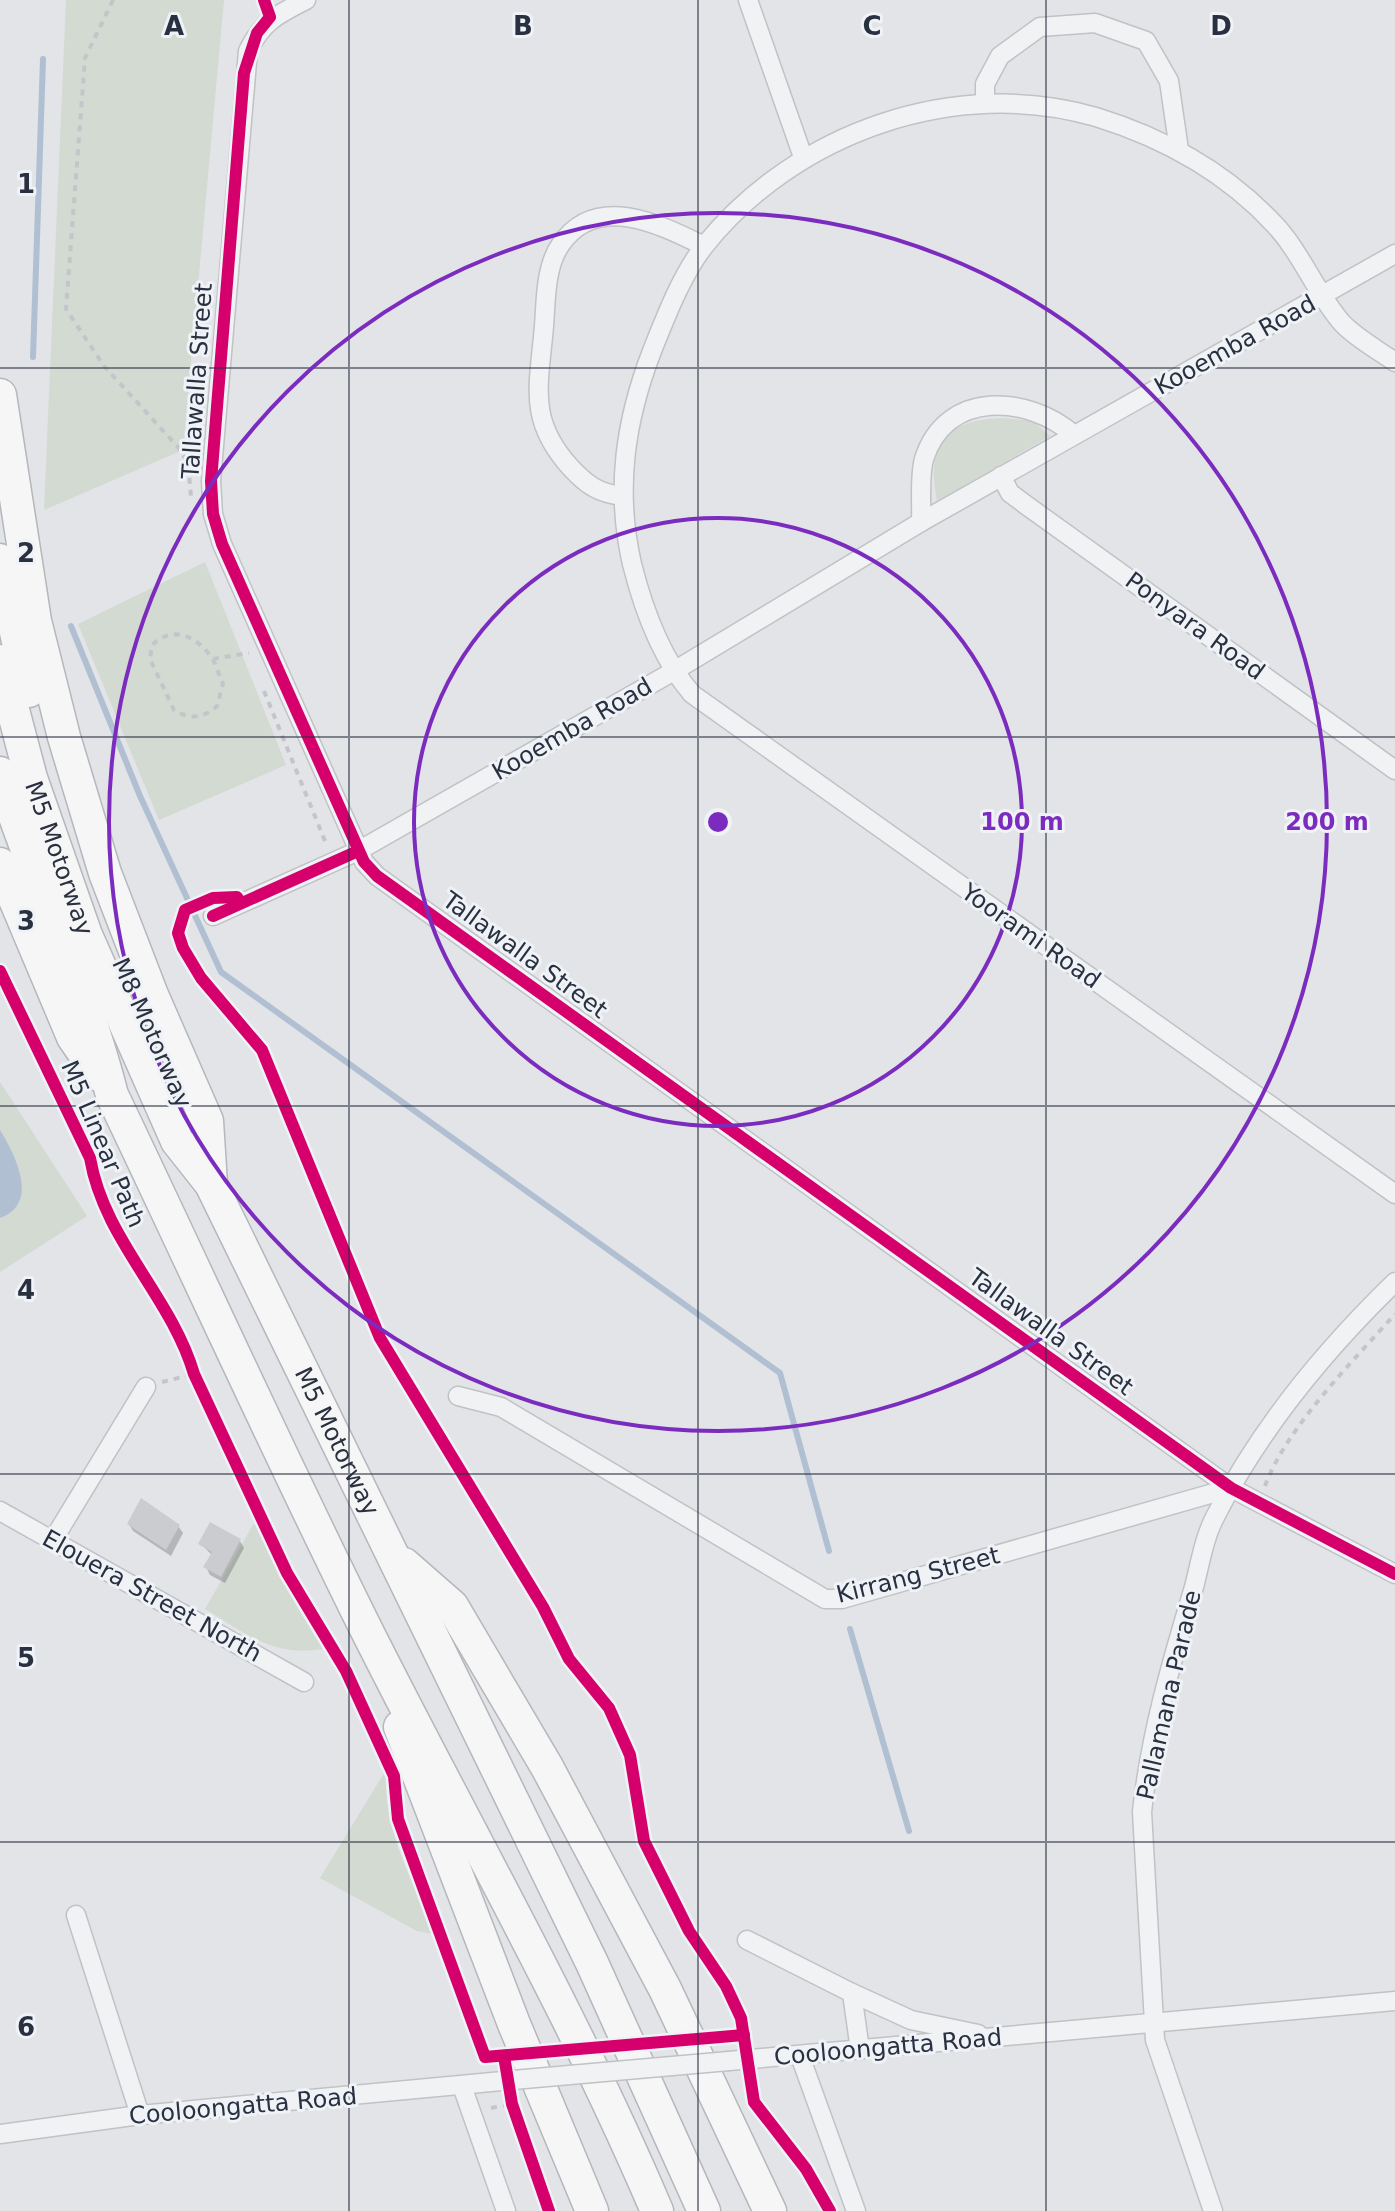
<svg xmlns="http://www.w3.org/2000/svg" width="1395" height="2211" font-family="'DejaVu Sans',sans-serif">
	<rect width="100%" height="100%" fill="#e2e4e7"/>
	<!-- green -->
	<g fill="#d2dad2">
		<polygon points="66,0 224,0 183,450 44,510"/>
		<path d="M1004,418L1033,421L1050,436L937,501C925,441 947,420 1004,418Z"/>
		<polygon points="205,562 286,765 159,820 78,624"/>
		<polygon points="0,1082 87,1216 0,1272"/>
		<path d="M254,1523L260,1530L323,1649C272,1657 247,1634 205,1609Z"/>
		<path d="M386,1770C382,1827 413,1884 437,1935L417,1931L320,1878Z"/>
	</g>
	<!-- water -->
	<path fill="#b0bfd1" d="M0,1130C17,1158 39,1204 0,1218Z"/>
	<!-- shadow -->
	<g fill="#0003">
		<polygon points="129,1524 178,1526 183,1533 171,1556 133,1531"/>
		<polygon points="240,1541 244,1548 225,1583 210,1575 206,1567 212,1555 201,1544"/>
	</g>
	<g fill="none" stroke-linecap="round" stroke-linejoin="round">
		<!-- stream -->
		<g stroke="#b0bfd1" stroke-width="6">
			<polyline points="33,357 43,59"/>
			<polyline points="71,626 140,796 221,972 780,1373 829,1551"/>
			<polyline points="850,1629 909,1831"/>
		</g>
	</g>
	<!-- building -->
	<g fill="#cacccf">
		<polygon points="141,1498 180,1525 166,1550 127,1524"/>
		<polygon points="210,1522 241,1539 221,1577 203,1567 212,1552 198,1544"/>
	</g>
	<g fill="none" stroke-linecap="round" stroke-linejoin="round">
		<!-- minor casing -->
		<g stroke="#c0c2c5" stroke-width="21">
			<g id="minor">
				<path d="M306,0C278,14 262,22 248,51L211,481L213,514L222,544L364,862L377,876L1231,1488L1395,1574"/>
				<polyline points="748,0 803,157"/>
				<polyline points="985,103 985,84 1000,56 1040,27 1095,23 1146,41 1169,81 1179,150"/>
				<path d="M1395,362C1378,350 1356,338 1342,323C1316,293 1302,254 1275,225C1226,172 1164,138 1096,117C956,76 796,132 705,245C682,274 666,316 652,351C625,421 615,490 632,564C643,608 662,659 692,694L1395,1194"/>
				<polyline points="1001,476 1010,493 1026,505 1395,770"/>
				<path d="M622,496C598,493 587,485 571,468C527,420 539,386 544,326C546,301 545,266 561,244C597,192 661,225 704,246"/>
				<path d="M921,522C922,503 919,477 924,459C946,389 1028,395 1074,435"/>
				<polyline points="213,916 358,851 674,671 921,522 1395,254"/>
				<polyline points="458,1396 501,1407 825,1599 842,1599 1231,1488"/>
				<polyline points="0,1511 304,1682"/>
				<polyline points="53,1540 146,1387"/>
				<polyline points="76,1915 140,2115"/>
				<polyline points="747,1940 852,1993 860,2050"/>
				<polyline points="852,1993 911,2020 978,2034"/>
				<polyline points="800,2056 856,2211"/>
				<polyline points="729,2061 1395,2001"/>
				<polyline points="462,2086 506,2211"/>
				<polyline points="0,2134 140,2115 513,2080"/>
				<path d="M1213,2211L1155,2040L1142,1812C1150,1735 1172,1660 1194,1587C1200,1564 1204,1538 1215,1517C1259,1430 1325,1350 1395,1282"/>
			</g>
		</g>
		<!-- motorway casing -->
		<g stroke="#b4b7bc" stroke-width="35">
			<g id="motorway">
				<polyline points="0,395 35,621 64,737 105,873 152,995 207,1121 211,1184"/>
				<polyline points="0,560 29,691"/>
				<path id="s1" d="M0,661L31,778L86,935L177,1141L211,1184L592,1963L704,2211"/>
				<path d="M0,773C35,881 84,985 112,1095C196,1271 277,1450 364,1625C462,1821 571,2009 657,2211"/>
				<polyline points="0,864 73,1037 99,1075"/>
				<polyline points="404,1564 452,1606 547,1767 665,1989 770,2211"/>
				<polyline points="400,1727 514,2024 592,2211"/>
			</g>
		</g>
		<!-- path -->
		<g stroke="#c4c5ca" stroke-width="4" stroke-dasharray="6 6" stroke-linecap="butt">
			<polyline points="113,0 85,58 66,309 104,366 178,447 188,463 191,496"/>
			<path d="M213,659L223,684L217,706C204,718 190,720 174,710L150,659L152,645C174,624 197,637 213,659L249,653"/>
			<polyline points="264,691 327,846"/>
			<polyline points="162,1382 194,1374"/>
			<path d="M1265,1486C1286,1428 1354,1360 1395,1314"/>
			<polyline points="491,2108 512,2104"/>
		</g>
		<!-- minor -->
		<use href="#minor" stroke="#f1f2f4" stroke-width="18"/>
		<!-- motorway -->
		<use href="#motorway" stroke="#f6f6f6" stroke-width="32"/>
		<!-- minor-bridge casing -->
		<g stroke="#c0c2c5" stroke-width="21" stroke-linecap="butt">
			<polyline id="minor-bridge" points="513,2080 729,2061"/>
		</g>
		<!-- minor-bridge -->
		<use href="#minor-bridge" stroke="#f1f2f4" stroke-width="18"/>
		<!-- cycleway casing -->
		<g stroke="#eff2f6" stroke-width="17">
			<g id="cycleway">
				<polyline points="264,0 270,17 257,33 244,73 211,481 213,514 222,544 364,862 377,876 1231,1488 1395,1574"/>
				<polyline points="241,903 237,897 213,898 185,910 178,933 183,948 201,978 262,1050 380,1338 543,1607 569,1659 609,1708 630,1755 644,1841 689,1931 726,1986 741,2018 754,2102 806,2169 830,2211"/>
				<polyline points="213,916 358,851"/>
				<path d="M0,971L90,1158C104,1240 171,1296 194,1374L287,1573L346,1671L394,1776L398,1819L485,2057L744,2035"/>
				<polyline points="504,2056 512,2104 549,2211"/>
			</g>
		</g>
		<!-- cycleway -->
		<use href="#cycleway" stroke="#d6006c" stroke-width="12"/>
	</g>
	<!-- grid -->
	<path fill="none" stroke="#293040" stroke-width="2" stroke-opacity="0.55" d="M349,0V2211M698,0V2211M1046,0V2211M0,368H1395M0,737H1395M0,1106H1395M0,1474H1395M0,1842H1395"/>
	<!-- distance rings -->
	<g fill="none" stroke="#7b2cbf" stroke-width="4">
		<circle cx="718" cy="822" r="304"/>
		<circle cx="718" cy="822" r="609"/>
	</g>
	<g text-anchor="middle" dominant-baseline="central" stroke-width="6" stroke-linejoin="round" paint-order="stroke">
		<!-- street labels -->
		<g font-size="24" fill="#293040" stroke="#eff2f6">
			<text transform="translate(1235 345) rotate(-29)">Kooemba Road</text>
			<text transform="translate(197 381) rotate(-86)">Tallawalla Street</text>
			<text transform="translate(1195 626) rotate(36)">Ponyara Road</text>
			<text transform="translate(572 729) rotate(-30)">Kooemba Road</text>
			<text stroke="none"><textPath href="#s1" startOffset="206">M5 Motorway</textPath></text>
			<text transform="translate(1031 936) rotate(35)">Yoorami Road</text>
			<text transform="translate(525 955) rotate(36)">Tallawalla Street</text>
			<text transform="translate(152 1033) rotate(66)">M8 Motorway</text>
			<text transform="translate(103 1144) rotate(67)">M5 Linear Path</text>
			<text transform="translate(1051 1332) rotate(36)">Tallawalla Street</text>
			<text stroke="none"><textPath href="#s1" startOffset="854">M5 Motorway</textPath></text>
			<text transform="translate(918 1575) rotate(-14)">Kirrang Street</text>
			<text transform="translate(152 1596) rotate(29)">Elouera Street North</text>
			<text transform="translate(1169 1695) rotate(-77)">Pallamana Parade</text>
			<text transform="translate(888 2047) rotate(-5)">Cooloongatta Road</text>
			<text transform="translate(243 2106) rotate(-5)">Cooloongatta Road</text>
		</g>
	</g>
	<g font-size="26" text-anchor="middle" font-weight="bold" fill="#293040" stroke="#eff2f6" stroke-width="6" stroke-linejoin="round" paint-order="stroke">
		<text x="174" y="35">A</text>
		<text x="523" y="35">B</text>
		<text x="872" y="35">C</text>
		<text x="1221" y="35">D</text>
		<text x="26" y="193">1</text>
		<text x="26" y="562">2</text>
		<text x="26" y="930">3</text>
		<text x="26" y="1299">4</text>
		<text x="26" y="1667">5</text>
		<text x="26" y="2036">6</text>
	</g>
	<circle cx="718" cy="822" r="12" fill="#7b2cbf" stroke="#eff2f6" stroke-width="4"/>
	<g font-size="24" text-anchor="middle" font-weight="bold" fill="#7b2cbf" stroke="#eff2f6" stroke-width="6" stroke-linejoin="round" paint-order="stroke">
		<text x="1022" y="830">100 m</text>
		<text x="1327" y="830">200 m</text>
	</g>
</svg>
